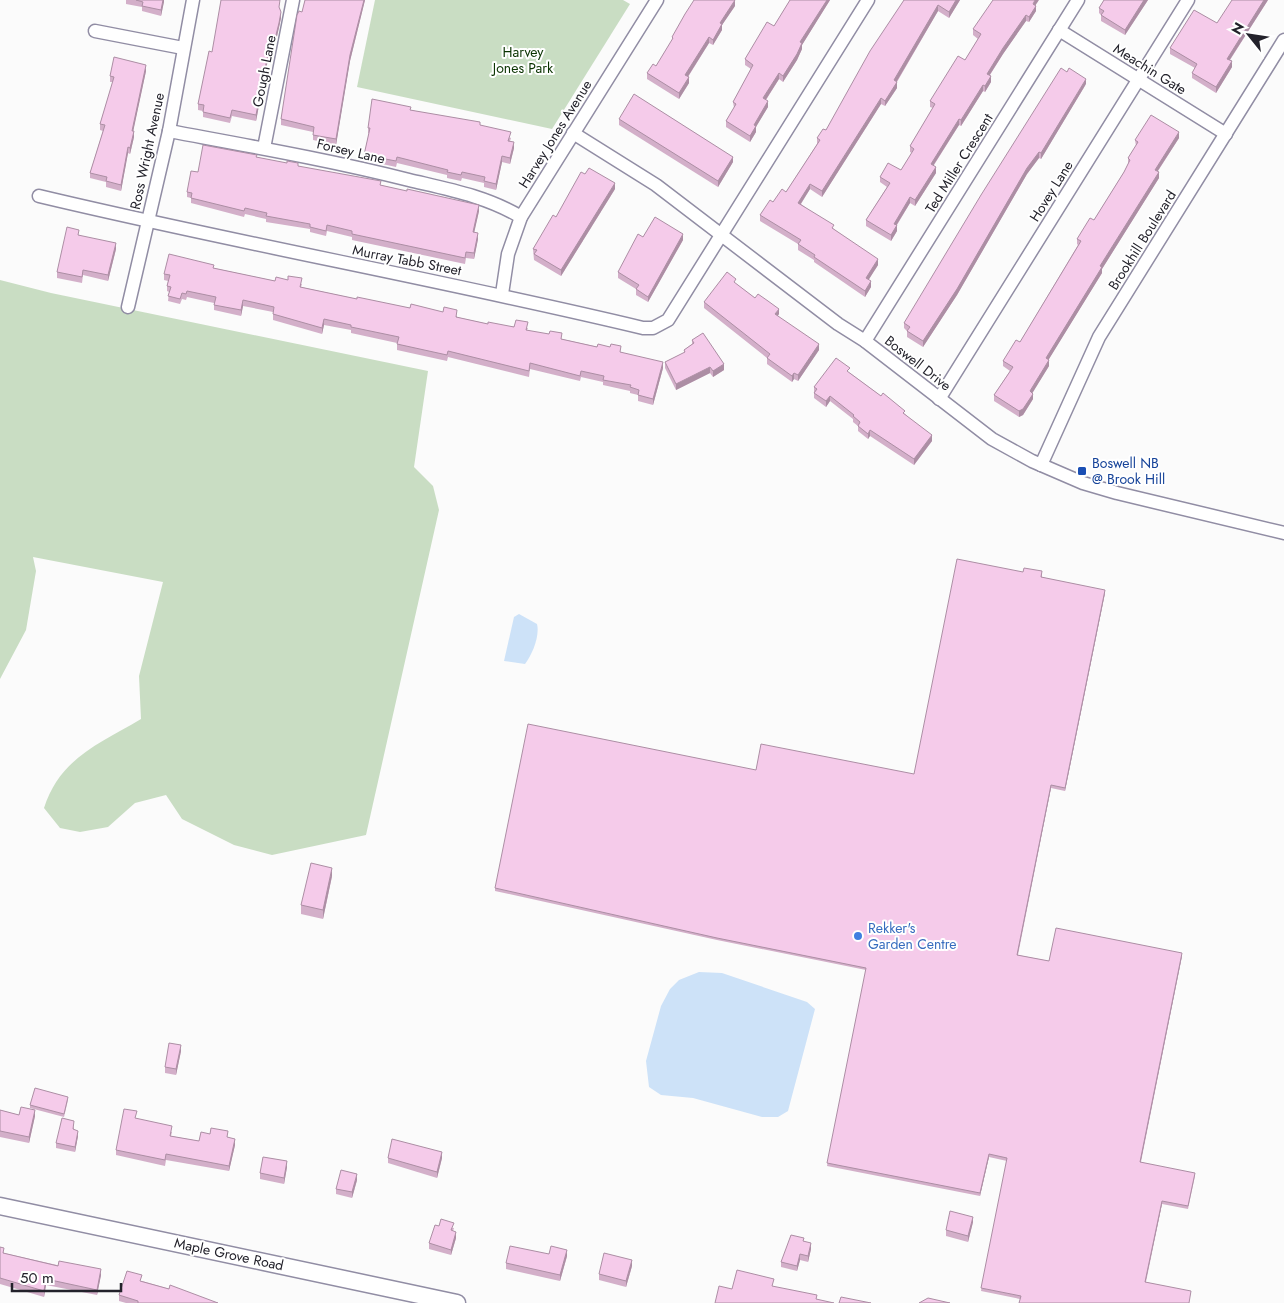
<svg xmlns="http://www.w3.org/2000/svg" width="1284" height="1303" font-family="Jost,sans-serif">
	<rect width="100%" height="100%" fill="#fbfbfb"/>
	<!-- green -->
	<g fill="#c9ddc3">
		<polygon points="375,0 623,0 630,4 552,129 357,87"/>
		<path d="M0,280L51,293L428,371L414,467L433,486L439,510L366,835L272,855L234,845L182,819L166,795L135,803L108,827L80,832L60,828L44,808C60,758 99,744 141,719L139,676L163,582L33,557L36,571L26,630L0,679Z"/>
	</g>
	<!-- water -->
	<g fill="#cde2f8">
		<path d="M519,614L537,624C540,636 532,655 525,664L504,661L514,617Z"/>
		<polygon points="699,972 722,973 807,1002 815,1009 788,1111 778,1117 762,1117 693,1098 661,1095 649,1087 646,1061 661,1006 670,989 679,980"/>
	</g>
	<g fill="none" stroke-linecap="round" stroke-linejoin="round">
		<!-- minor casing -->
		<g stroke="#918da4" stroke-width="15">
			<g id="minor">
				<polyline points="1059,30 1226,134"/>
				<polyline points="95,31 183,48"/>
				<path d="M169,131C249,146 330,160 409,180C447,189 486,196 521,217"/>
				<polyline points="573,133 656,185 838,324 865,341 992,439 1032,461 1083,483 1117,493 1284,533"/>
				<polyline points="264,148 293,0"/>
				<path d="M39,196C240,244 443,280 643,328H653L668,320L868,0"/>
				<polyline points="502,294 508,254 521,217 657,0"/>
				<polyline points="128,307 169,131 193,0"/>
				<polyline points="865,341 1078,0"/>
				<polyline points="939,399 1188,0"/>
				<polyline points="1041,465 1099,337 1284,40"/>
			</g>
		</g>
		<!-- tertiary casing -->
		<g stroke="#918da4" stroke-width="19">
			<polyline id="tertiary" points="0,1206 457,1303"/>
		</g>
		<!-- minor -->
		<use href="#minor" stroke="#fff" stroke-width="12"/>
		<!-- tertiary -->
		<use href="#tertiary" stroke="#fff" stroke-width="16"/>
	</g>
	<!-- wall -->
	<g fill="#d3afc9">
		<polygon points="126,0 164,0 161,16 142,11 142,7 126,4"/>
		<polygon points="305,0 365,0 350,61 336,145 313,140 313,132 281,125 281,119 302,12"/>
		<polygon points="790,0 830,0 802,45 802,49 797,60 783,82 779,79 766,100 768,107 756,126 756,132 750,142 726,127 726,121 734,108 733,102 751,69 745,65 745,59 774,26"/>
		<polygon points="904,0 960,0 949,18 938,11 897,82 897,88 885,106 881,104 822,197 810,189 801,204 834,229 878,265 868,280 871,287 865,297 814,262 814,260 798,250 798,244 760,221 760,215 773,202 786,192 817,144 817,138 826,130"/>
		<polygon points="1104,0 1148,0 1125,35 1101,21 1101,15 1099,13 1099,8"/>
		<polygon points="1268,0 1230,60 1232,67 1216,93 1192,78 1192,73 1195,68 1170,54 1170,48 1217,23"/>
		<polygon points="1035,5 1036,11 1029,22 1026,21 1003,54 990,75 991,82 985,92 983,91 961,126 959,125 934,165 936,173 915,206 910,203 897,225 897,231 891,241 866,226 866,220 887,187 880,182 880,177 901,170 912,153 910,152 910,146 933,108 930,107 930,101 965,60 978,39 973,35 973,29"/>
		<polygon points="735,6 722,25 722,30 713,45 709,43 688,77 689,83 679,99 647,79 647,73 656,66 672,41 672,37"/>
		<polygon points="280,8 281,18 279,28 275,45 271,44 256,121 232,116 230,123 203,117 203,111 198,110 198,104 212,52"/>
		<polygon points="146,71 133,131 134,137 130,154 128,153 121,191 106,187 106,182 90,178 90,173 103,131 100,130 100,124 113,82 110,82 110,76"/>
		<polygon points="1086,84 1041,159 1039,158 1027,174 957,295 923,347 907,337 907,331 904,328 904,323"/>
		<polygon points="411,110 480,125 511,138 510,141 514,148 510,164 502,162 496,190 484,187 484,183 462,178 461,181 447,178 447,175 397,163 396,167 364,160 364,155 369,133 368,133 368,128"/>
		<polygon points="619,119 733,162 718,187 619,125"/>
		<polygon points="1179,138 1158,171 1159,178 1102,269 1102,273 1048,360 1049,366 1032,393 1033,399 1023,415 1019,417 994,401 994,395 1010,371 1003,366 1003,361 1020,342 1078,245 1077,244 1077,239 1094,220 1124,172 1128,164 1128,158 1136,146 1135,140"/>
		<polygon points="256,157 381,185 479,211 474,232 478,239 474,259 466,258 465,264 352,240 352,237 327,231 326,236 310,232 310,229 266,222 266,219 245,214 244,217 191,203 191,198 187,197 187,192 198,172"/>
		<polygon points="615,189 561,276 534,260 533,249 556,217"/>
		<polygon points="79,235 116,249 108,281 83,275 82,283 57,278 57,272"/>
		<polygon points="643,237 683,240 648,302 636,295 636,289 618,278 618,272"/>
		<polygon points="214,268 275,281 302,284 301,287 357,299 457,316 457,317 488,324 528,328 527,330 562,339 621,352 663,368 653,405 638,401 638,395 630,393 630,391 603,385 603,382 581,377 580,381 530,369 529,377 448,357 447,361 397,350 397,343 351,333 351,330 324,325 322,334 273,320 273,312 243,306 241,316 214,310 214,303 187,297 186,300 182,299 180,304 168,301 169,292 167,291 167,286 168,281 164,280 164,274"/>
		<polygon points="736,284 755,298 779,314 777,316 819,350 798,381 794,379 792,382 767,364 767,358 704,308 704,302"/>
		<polygon points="692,340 724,370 713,377 710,373 676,390 665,368 665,362 684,353 684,350 692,344"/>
		<polygon points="850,373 905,414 932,441 914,465 870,436 868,439 858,431 858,426 853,422 853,419 830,401 826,407 814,398 814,387"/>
		<polygon points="1023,572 1042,574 1042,577 1105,593 1065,791 1051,788 1018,955 1049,961 1182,956 1141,1162 1195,1176 1188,1209 1162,1204 1146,1282 1191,1294 1020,1299 981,1291 1007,1161 989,1157 980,1196 827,1166 866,970 717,940 495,891 495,888 756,770 914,774"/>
		<polygon points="332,876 323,919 301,914 301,905"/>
		<polygon points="181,1051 176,1075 165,1073 165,1067"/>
		<polygon points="68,1100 64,1117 30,1108 30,1105"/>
		<polygon points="0,1110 19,1115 35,1116 29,1143 0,1137"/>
		<polygon points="136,1118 172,1132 171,1136 199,1141 228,1138 235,1145 229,1171 166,1160 165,1166 116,1155 116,1150"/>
		<polygon points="74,1127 74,1129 78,1136 75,1152 56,1148 56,1143"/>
		<polygon points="388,1158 442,1158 437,1178 388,1163"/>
		<polygon points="287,1167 284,1184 260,1179 260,1173"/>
		<polygon points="357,1180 352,1198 336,1194 336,1189"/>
		<polygon points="973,1222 968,1242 946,1236 946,1230"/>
		<polygon points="439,1226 454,1228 453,1231 456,1238 451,1255 429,1249 429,1243"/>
		<polygon points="804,1241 811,1249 808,1262 800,1260 797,1271 781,1267 781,1262"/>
		<polygon points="0,1247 4,1253 101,1275 97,1295 46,1285 44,1297 0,1284"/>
		<polygon points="549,1254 567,1256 560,1281 506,1269 506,1263"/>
		<polygon points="632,1266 626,1287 599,1280 599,1274"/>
		<polygon points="142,1281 218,1303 126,1303 119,1301 119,1295"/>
	</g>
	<!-- shaded-wall -->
	<g fill="#ac8ea4">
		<polygon points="163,0 164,0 164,2 161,16 161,10"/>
		<polygon points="364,0 365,0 350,61 336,145 336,139 350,55"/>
		<polygon points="735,0 735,6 722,25 722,30 713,45 713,40 720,23"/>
		<polygon points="827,0 830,0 802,45 802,49 797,60 783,82 783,76 800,42"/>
		<polygon points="956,0 960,0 949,18 949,12"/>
		<polygon points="1035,0 1039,0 1033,9 1033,4"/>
		<polygon points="1144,0 1148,0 1125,35 1125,30"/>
		<polygon points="1264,0 1268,0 1227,64 1227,59"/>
		<polygon points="938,5 938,11 894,86 894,80"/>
		<polygon points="1036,6 1036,11 1029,22 1029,17"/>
		<polygon points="281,12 281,18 275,45 275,39"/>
		<polygon points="1026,15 1026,21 1003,54 987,79 987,74 1003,48"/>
		<polygon points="709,37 709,43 685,81 685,75"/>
		<polygon points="271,38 271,44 256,121 256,115"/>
		<polygon points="1232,61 1232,67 1216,93 1216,87"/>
		<polygon points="146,65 146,71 132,137 132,131"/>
		<polygon points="779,73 779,79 763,104 763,98"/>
		<polygon points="991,76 991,82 985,92 985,86"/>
		<polygon points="689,77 689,83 679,99 679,93"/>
		<polygon points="1086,79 1086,84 1041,159 1041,153"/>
		<polygon points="897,82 897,88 885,106 885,101"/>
		<polygon points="983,85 983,91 961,126 961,120"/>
		<polygon points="881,98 881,104 822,197 822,191"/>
		<polygon points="768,101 768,107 756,127 756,126 756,132 750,142 750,136 754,125"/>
		<polygon points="959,119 959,125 931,169 931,164"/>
		<polygon points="134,131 134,137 130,154 130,148"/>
		<polygon points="1179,132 1179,138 1155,175 1155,170"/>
		<polygon points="514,142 514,148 510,164 510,158"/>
		<polygon points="128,147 128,153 121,191 121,185"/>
		<polygon points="1039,152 1039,158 1027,174 957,295 923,347 923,341 1027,168"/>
		<polygon points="502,156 502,162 496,190 496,184"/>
		<polygon points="733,157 733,162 718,187 718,181"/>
		<polygon points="936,167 936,173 915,206 915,200"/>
		<polygon points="1159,172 1159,178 1102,269 1102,273 1046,364 1046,358 1100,266"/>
		<polygon points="615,183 615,189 561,276 561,270"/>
		<polygon points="810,184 810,189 798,208 798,203"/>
		<polygon points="910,197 910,203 894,229 894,224"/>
		<polygon points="479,205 479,211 473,238 473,232"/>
		<polygon points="897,225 897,231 891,241 891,235"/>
		<polygon points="478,233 478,239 474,259 474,253"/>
		<polygon points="683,234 683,240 648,302 648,297"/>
		<polygon points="116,243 116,249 108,281 108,275"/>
		<polygon points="878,259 878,265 866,284 866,278"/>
		<polygon points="871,281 871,287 865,297 865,291"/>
		<polygon points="243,300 243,306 241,316 241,310"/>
		<polygon points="779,309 779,314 775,320 775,314"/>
		<polygon points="324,319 324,325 322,334 322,328"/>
		<polygon points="819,344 819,350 798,381 798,375"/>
		<polygon points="1049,360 1049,366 1030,397 1030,391"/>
		<polygon points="663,362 663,368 653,405 653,399"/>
		<polygon points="724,364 724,370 713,377 713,371"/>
		<polygon points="710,367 710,373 676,390 676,384"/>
		<polygon points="794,373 794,379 792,382 792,376"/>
		<polygon points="1033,394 1033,399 1023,415 1019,417 1019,411"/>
		<polygon points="830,396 830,401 826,407 826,401"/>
		<polygon points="870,430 870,436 868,439 868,434"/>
		<polygon points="932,435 932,441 914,465 914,459"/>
		<polygon points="1105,590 1105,593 1065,791 1065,788"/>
		<polygon points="1051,785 1051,788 1017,957 1017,955"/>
		<polygon points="332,868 332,876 323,919 323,910"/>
		<polygon points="1182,953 1182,956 1140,1165 1140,1162"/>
		<polygon points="181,1045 181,1051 176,1075 176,1069"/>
		<polygon points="35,1110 35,1116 29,1143 29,1137"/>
		<polygon points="78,1131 78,1136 75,1152 75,1147"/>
		<polygon points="235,1139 235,1145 229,1171 229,1166"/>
		<polygon points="442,1152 442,1158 437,1178 437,1172"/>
		<polygon points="989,1154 989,1157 980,1196 980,1193"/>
		<polygon points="287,1161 287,1167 284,1184 284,1178"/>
		<polygon points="357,1174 357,1180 352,1198 352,1192"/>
		<polygon points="1162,1201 1162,1204 1145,1284 1145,1282"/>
		<polygon points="973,1217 973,1222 968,1242 968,1236"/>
		<polygon points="456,1232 456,1238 451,1255 451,1250"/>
		<polygon points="811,1243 811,1249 808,1262 808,1256"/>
		<polygon points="567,1250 567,1256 560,1281 560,1275"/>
		<polygon points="800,1254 800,1260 797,1271 797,1266"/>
		<polygon points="632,1260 632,1266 626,1287 626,1281"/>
		<polygon points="101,1269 101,1275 97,1295 97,1290"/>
		<polygon points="46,1279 46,1285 44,1297 44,1291"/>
	</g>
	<!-- building -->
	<g fill="#f5cbea" stroke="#ac8ea4">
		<polygon points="136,0 163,0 161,10 142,6 143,2"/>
		<polygon points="221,0 280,0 279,7 281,12 279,23 275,39 271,38 256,115 232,110 230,118 203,112 204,105 198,104 209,51 212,52"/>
		<polygon points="305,0 364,0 350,55 336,139 313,135 314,127 281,119 297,15 299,11 302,12"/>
		<polygon points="694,0 735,0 720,23 722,24 713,40 709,37 685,75 689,77 679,93 647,73 653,64 656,66 673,38 672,37 685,14"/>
		<polygon points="790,0 827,0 800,42 802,43 797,54 783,76 779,73 763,98 768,101 754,125 756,126 750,136 726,121 736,104 733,102 753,65 745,59 767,22 774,26"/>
		<polygon points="904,0 956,0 949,12 938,5 894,80 897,82 885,101 881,98 822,191 810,184 798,203 834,225 832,228 878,259 866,278 871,281 865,291 814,257 815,255 798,244 801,240 760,215 770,200 773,202 782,189 786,192 820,140 817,138 823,129 826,130 870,51"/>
		<polygon points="993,0 1035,0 1033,4 1036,6 1029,17 1026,15 1003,48 987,74 991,76 985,86 983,85 961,120 959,119 931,164 936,167 915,200 910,197 894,224 897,225 891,235 866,220 890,183 880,177 888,163 901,170 914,149 910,146 935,104 930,101 958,56 965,60 981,34 973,29"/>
		<polygon points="1104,0 1144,0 1125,30 1101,15 1104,11 1099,8"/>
		<polygon points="1232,0 1264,0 1227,59 1232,61 1216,87 1192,73 1197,64 1170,48 1194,10 1217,23"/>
		<polygon points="114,57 146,65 132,131 134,131 130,148 128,147 121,185 106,181 107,177 90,173 105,125 100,124 114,77 110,76"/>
		<polygon points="1061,68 1067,72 1069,68 1086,79 1041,153 1039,152 1027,168 957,289 923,341 907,331 910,327 904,323 981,195"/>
		<polygon points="634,94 733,157 718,181 619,119"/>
		<polygon points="372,99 411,107 410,110 480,122 480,125 511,132 508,141 514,142 510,158 502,156 496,184 484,181 485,177 462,172 461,175 447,172 448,170 397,157 396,161 364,155 370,128 368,128"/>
		<polygon points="1151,115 1179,132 1155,170 1159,172 1100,266 1102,267 1046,358 1049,360 1030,391 1033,394 1023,409 1019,411 994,395 1013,367 1003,361 1016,340 1020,342 1081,241 1077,239 1090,218 1094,220 1124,172 1130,160 1128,158 1138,142 1135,140"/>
		<polygon points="203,145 257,155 256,157 287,163 287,161 298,163 298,166 381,181 380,185 407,191 407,189 479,205 473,232 478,233 474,253 466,252 465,258 352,234 352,231 327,225 326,231 310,227 310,224 266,216 267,213 245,208 244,211 191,198 192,193 187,192 191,171 198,172"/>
		<polygon points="589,168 615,183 561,270 534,254 537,250 533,249 553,215 556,217 581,172 585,174"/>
		<polygon points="655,217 683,234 648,297 636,289 639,285 618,272 638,234 643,237"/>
		<polygon points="67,227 79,230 78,235 116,243 108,275 83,270 82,277 57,272"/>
		<polygon points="169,254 214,265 213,268 275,281 276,277 288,280 288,276 302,278 300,287 357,299 357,297 410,308 411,304 443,312 444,307 457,310 456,317 488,324 488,322 514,327 516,320 528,322 526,330 549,334 550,331 562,333 561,339 597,347 598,344 610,347 611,344 621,346 620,352 663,362 653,399 638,395 639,390 630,387 631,385 603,380 604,376 581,371 580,376 530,363 529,371 448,351 447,355 397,344 399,337 351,327 351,325 324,319 322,328 273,314 274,307 243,300 241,310 214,305 216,297 187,291 186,294 182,293 180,299 168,296 171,287 167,286 170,275 164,274"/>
		<polygon points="727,272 736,279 734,282 755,298 758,294 768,301 779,309 775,314 819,344 798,375 794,373 792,376 767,358 770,354 704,302"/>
		<polygon points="703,333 724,364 713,371 710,367 676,384 665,362 685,352 684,350 694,343 692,340"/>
		<polygon points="836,358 850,368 847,371 881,396 883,393 905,411 903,413 932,435 914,459 870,430 868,434 858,426 860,422 853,416 854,415 830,396 826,401 814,393 817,389 814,387"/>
		<polygon points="957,559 1023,572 1024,568 1042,571 1041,577 1105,590 1065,788 1051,785 1017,955 1049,961 1056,928 1182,953 1140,1162 1195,1173 1188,1206 1162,1201 1145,1282 1191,1291 1189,1303 1019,1303 1021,1296 981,1288 1007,1158 989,1154 980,1193 827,1163 866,968 717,938 495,888 528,724 756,770 761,744 914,774"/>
		<polygon points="311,863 332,868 323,910 301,905"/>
		<polygon points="169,1043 181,1045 176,1069 165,1067"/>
		<polygon points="35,1088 68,1097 64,1114 30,1105"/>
		<polygon points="21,1107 35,1110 29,1137 0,1131 0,1110 19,1115"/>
		<polygon points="124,1109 137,1111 135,1118 172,1126 170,1136 199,1141 201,1132 210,1134 211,1128 228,1131 227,1137 235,1139 229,1166 166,1154 165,1160 116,1150"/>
		<polygon points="62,1118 74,1121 73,1129 78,1131 75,1147 56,1143"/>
		<polygon points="392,1139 442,1152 437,1172 388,1158"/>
		<polygon points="263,1157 287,1161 284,1178 260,1173"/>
		<polygon points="341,1170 357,1174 352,1192 336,1189"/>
		<polygon points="950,1211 973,1217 968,1236 946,1230"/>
		<polygon points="441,1219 454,1223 451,1230 456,1232 451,1250 429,1243 435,1225 439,1226"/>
		<polygon points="791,1235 804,1238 803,1241 811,1243 808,1256 800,1254 797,1266 781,1262"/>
		<polygon points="510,1246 549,1254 551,1246 567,1250 560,1275 506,1263"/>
		<polygon points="0,1247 4,1248 3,1253 58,1266 59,1261 101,1269 97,1290 46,1279 44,1291 0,1278"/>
		<polygon points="604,1253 632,1260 626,1281 599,1274"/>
		<polygon points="737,1270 774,1279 772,1286 817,1295 816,1299 834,1303 715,1303 719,1286 732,1289"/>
		<polygon points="127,1271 142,1275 140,1281 169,1289 170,1285 218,1303 138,1303 138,1301 119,1295"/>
		<polygon points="841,1297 871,1303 839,1303"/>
		<polygon points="928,1298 950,1303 919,1303"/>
	</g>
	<!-- markers -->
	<rect fill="#1a4fb4" stroke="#fff" stroke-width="2" x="1077" y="466" width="10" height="10" rx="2.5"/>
	<circle fill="#3f7fe0" stroke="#fff" stroke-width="2" cx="858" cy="936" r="5"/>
	<g text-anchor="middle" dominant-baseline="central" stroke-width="4" stroke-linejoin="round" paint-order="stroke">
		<!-- park labels -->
		<g font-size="14" fill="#0a3300" stroke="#fff">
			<text x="523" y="52">Harvey<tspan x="523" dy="16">Jones Park</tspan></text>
		</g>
		<!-- street labels -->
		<g font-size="14" fill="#23222b" stroke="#fff">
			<text transform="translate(1150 69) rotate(32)">Meachin Gate</text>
			<text transform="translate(264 71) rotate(-79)">Gough Lane</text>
			<text transform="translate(555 134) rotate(-58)">Harvey Jones Avenue</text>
			<text transform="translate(147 151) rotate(-78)">Ross Wright Avenue</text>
			<text transform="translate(351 151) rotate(13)">Forsey Lane</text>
			<text transform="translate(959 163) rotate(-58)">Ted Miller Crescent</text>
			<text transform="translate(1051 191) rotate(-58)">Hovey Lane</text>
			<text transform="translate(1142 240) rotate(-58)">Brookhill Boulevard</text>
			<text transform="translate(407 260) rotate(11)">Murray Tabb Street</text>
			<text transform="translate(918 363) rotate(38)">Boswell Drive</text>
			<text transform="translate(229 1254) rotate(12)">Maple Grove Road</text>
		</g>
		<!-- transit labels -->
		<g font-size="14" fill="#164399" stroke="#fff" text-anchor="start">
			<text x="1092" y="463">Boswell NB<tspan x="1092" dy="16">@ Brook Hill</tspan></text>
		</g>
		<!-- shop labels -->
		<g font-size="14" fill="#366cbe" stroke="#fff" text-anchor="start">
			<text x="868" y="928">Rekker's<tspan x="868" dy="16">Garden Centre</tspan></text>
		</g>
	</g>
	<!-- north arrow -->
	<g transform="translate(1249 35) rotate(300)" stroke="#ffffff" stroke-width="4" paint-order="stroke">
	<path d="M0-4L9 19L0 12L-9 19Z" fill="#23222b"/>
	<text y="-8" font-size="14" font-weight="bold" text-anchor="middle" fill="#23222b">N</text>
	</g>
	<!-- scale -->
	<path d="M12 1283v8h109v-8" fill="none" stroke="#23222b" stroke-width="2.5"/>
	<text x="20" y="1283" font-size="15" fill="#23222b" stroke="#ffffff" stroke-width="4" paint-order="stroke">50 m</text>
</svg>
